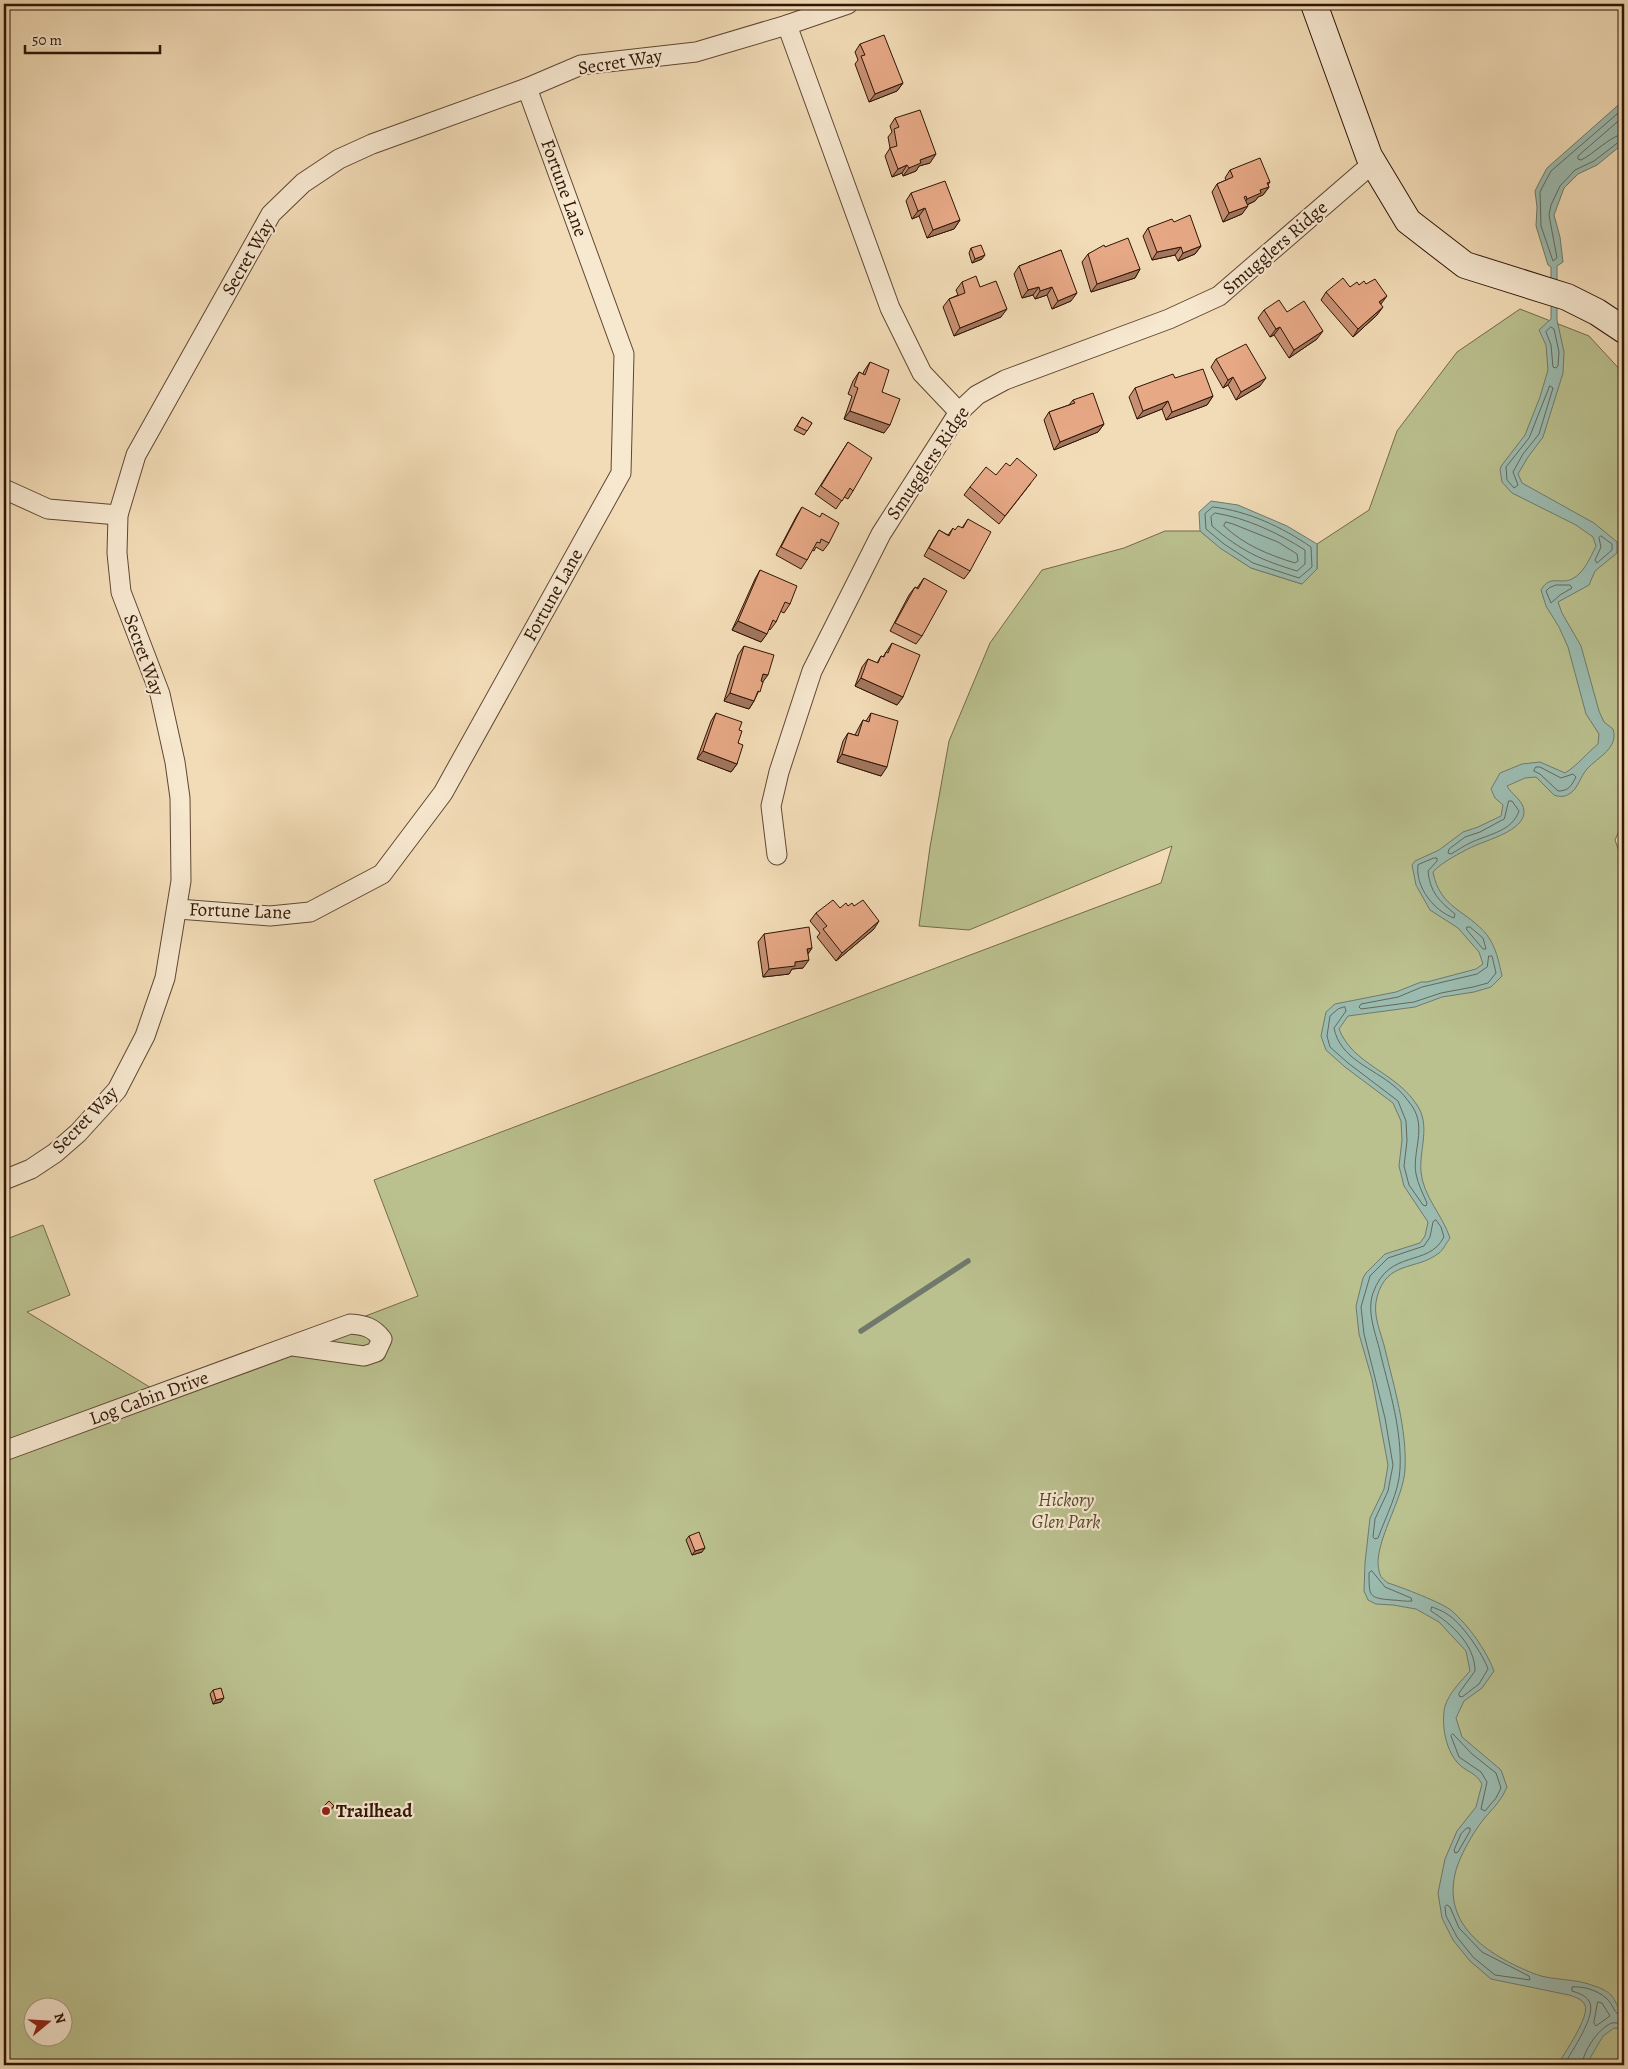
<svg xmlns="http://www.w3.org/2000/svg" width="1628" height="2069" font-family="Alegreya,serif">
	<rect width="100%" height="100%" fill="#f2dcb7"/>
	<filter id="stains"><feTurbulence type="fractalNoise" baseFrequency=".004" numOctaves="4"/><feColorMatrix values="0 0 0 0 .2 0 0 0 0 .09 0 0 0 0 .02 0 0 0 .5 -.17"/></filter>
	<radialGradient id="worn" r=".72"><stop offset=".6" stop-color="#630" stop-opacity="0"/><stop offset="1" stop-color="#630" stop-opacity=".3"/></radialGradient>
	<!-- green -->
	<path fill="#bac08e" stroke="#746a4a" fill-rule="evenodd" d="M1520,309L1589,336L1624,374V820L1615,840L1624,865V2065H4V1240L43,1225L70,1295L27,1312L161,1394L418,1296L374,1180L1161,883L1172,846L969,930L919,926L930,847L949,741L990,643L1042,570L1124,548L1165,531H1200L1221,548L1251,568L1302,584L1317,569V544L1369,510L1397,431L1457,352ZM32,2006H62V2036H32Z"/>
	<!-- water -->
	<g fill="#9bbbb0" stroke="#70796c">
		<path d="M1624,100V143L1597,165L1578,174L1564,188L1554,215L1560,237L1563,262L1557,266V320L1564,352L1563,373L1543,437L1528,457L1518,474L1522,483L1594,523L1617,542V553L1595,571L1589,585L1558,602L1562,613L1581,646L1599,711L1604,722L1613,729C1619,748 1598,757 1587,769C1580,777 1578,789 1569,794C1565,797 1559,797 1554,795L1536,777L1525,778L1507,786C1511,794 1524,801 1524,811C1525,831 1486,840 1472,847C1460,853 1442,862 1433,872C1440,909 1467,910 1487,935C1496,947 1499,962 1502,976L1491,987L1474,992L1442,997L1415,1007L1348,1016L1339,1029C1353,1065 1396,1072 1417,1105C1431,1126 1419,1149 1421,1172C1423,1196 1443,1216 1450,1238C1447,1242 1443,1250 1439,1253C1416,1271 1387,1260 1377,1297C1372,1315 1381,1332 1385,1349C1394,1387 1407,1429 1405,1469C1404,1499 1372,1545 1379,1571C1380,1577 1384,1580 1388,1583C1401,1587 1443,1603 1452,1611C1469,1626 1486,1650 1494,1671L1482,1688L1464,1701L1456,1718L1462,1737L1501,1770L1507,1787C1499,1805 1491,1809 1480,1824C1472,1835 1463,1851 1458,1864C1437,1923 1487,1955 1535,1974C1553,1981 1576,1978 1594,1986C1599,1987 1607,1991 1611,1995C1616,2001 1617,2008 1624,2013V2029L1614,2028L1603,2036L1586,2065H1558C1564,2053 1590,2017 1585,2005C1582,1999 1575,1997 1569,1995L1491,1979L1470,1961L1453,1940L1442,1918L1438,1893L1445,1859L1457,1831L1476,1807L1482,1784C1475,1771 1465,1772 1457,1762C1445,1748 1441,1723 1445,1706C1449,1693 1462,1680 1470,1671L1466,1651L1439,1622L1416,1609L1393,1605L1376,1604L1368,1600L1364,1591L1365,1563L1370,1518L1384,1489L1388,1465L1372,1379L1359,1334L1356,1306L1363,1278L1366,1273L1385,1254L1420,1243L1425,1236L1428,1222L1404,1186L1399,1166L1402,1140L1401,1121L1393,1103L1345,1067L1326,1050L1321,1036L1326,1012L1335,1004L1396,992L1421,982H1427L1476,969L1483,964L1479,952L1458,928L1430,910L1416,885L1412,865L1415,861L1439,850L1463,832L1478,827L1501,816L1503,805L1495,798L1491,789L1500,773L1522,764L1540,762L1565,773C1578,765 1587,753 1598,744L1599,734L1586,714L1568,647L1559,627L1546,606L1541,590C1550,574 1560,585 1572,579C1584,573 1590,558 1596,546L1593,537L1576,525L1512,493L1502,482L1500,469L1502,465L1525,435L1540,397L1548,370L1546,345L1539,330L1551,319V267L1548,265L1536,226L1537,207L1535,191L1539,183L1547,168Z"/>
		<polygon points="1211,501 1238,505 1287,526 1317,544 1317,569 1302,584 1251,568 1220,548 1200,531 1199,512"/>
	</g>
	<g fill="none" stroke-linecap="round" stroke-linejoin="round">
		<!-- shore -->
		<g stroke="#65685a" stroke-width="1">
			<polyline points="1624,108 1551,171 1543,186 1540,192 1541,226 1553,261 1557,258 1549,215 1551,205 1560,186 1575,170 1594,161 1620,141 1624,140"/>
			<path d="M1624,116L1578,156V159L1581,160C1594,154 1611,135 1624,134"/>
			<polygon points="1551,327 1554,329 1559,352 1558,366 1556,368 1553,367 1551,345 1546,332"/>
			<polygon points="1550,386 1553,388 1539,434 1523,454 1513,472 1518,485 1514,488 1507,480 1506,467 1529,438"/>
			<path d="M1213,507C1248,511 1282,527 1311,547L1312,567L1299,578L1253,563L1224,544L1206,529L1205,514Z"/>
			<path d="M1215,513C1247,518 1278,533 1305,550V564L1297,571C1261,560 1241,551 1212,526L1211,517Z"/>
			<path d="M1226,522L1233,524L1278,542L1297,554L1298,561L1295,563C1269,555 1244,545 1224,526Z"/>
			<polygon points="1601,536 1612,544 1612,550 1597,563 1595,560 1601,547 1599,538"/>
			<polygon points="1556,585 1570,585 1572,588 1560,595 1551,603 1546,591 1549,588"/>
			<path d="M1536,767H1540L1561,778L1573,774L1576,777C1571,786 1569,791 1558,791L1540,774L1534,771Z"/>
			<path d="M1509,801H1512L1519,811C1512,831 1490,834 1472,842C1465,845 1458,850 1451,854L1448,853L1449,849L1465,837L1480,832L1504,819Z"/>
			<path d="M1434,858H1437V861L1428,871C1430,892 1439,901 1455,914L1454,918C1434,911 1415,887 1418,865Z"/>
			<polygon points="1467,927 1470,927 1483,938 1486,949 1483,949 1467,930"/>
			<polygon points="1489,956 1492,956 1496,973 1488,983 1473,987 1441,993 1414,1002 1361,1009 1359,1007 1361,1004 1398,997 1422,987 1477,974 1487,967"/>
			<path d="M1345,1007L1346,1011L1334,1028C1340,1059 1373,1068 1394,1086C1401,1091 1406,1098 1412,1106C1427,1128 1412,1151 1416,1174C1418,1184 1423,1194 1427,1203L1426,1206L1423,1205L1409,1185L1404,1166L1407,1141L1406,1121L1398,1101L1348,1063L1330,1047L1327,1036L1330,1016L1338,1009Z"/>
			<path d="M1436,1220L1441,1227L1444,1237C1428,1268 1389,1248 1373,1293C1366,1314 1377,1336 1381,1356C1390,1392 1402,1431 1400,1469C1399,1492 1386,1516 1378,1538L1375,1539L1373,1537L1375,1519L1388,1491L1393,1465L1385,1418L1364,1334L1361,1307L1370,1276L1388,1258L1424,1246L1430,1237L1433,1222Z"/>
			<path d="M1372,1571L1385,1587L1411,1598L1412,1601C1406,1602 1399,1600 1392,1600C1369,1598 1369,1597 1369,1573Z"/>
			<path d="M1432,1607C1437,1609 1443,1611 1447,1614C1461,1622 1483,1654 1488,1669L1479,1684L1462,1697L1459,1696V1693L1475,1671C1475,1645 1452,1624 1431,1611Z"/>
			<polygon points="1453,1734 1472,1754 1496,1773 1501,1788 1496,1798 1485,1811 1481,1809 1487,1782 1481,1772 1459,1757 1451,1736"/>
			<polygon points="1467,1828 1470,1828 1470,1831 1458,1852 1455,1853 1454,1850 1461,1834"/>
			<polygon points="1447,1905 1450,1907 1459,1928 1482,1952 1529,1976 1530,1980 1495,1975 1473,1957 1457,1937 1446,1916 1445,1907"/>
			<polygon points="1598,2002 1602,2003 1610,2016 1596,2026 1594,2023"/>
			<path d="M1564,2065C1571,2052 1598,2014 1589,2001C1585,1995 1578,1993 1572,1991V1987C1583,1986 1597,1990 1606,1998C1614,2004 1613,2015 1624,2017"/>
			<path d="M1582,2065C1583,2052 1598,2028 1612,2023C1616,2022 1621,2024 1624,2024"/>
		</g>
		<!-- stream -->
		<polyline stroke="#70796c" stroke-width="5.5" points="861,1331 968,1261"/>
		<!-- street casing -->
		<g stroke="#604732" stroke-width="21">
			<g id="street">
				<polyline points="787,25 890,308 922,373 959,412"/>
				<polyline points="4,489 48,509 118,515"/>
				<polyline points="777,855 771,806 779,772 812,671 881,534 959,412 977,395 1005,380 1169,319 1219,296 1373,163"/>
				<polyline points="178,909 270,916 310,912 382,874 443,793 621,473 624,354 527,88"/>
				<polyline points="4,1180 31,1169 55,1153 78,1133 117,1090 145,1036 165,978 181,881 180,798 175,762 160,694 121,592 117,553 118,515 136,455 271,214 303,183 339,159 372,144 527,88 581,65 696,52 787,25 848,4"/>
				<path d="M4,1451L350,1324C364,1325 373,1327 382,1339L376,1352L364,1356L293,1346"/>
			</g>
		</g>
		<!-- secondary casing -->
		<g stroke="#2f1505" stroke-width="28">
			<polyline id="secondary" points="1314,4 1369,156 1408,221 1465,265 1567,297 1597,312 1624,330"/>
		</g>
		<!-- street -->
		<use href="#street" stroke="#f7e8d0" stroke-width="19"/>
		<!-- secondary -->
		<use href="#secondary" stroke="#f7e8d0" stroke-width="26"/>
	</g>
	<!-- wall -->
	<g fill="#c79073" stroke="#2f1505">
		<polygon points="860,44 903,83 897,91 869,102 855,64 858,60 855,52"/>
		<polygon points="895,118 930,163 919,166 916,171 903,176 902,173 892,177 885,156 890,148 888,137 892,132 890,126"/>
		<polygon points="1230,170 1268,185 1269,187 1263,195 1258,197 1255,201 1247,205 1242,214 1223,222 1212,192 1217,184 1226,180 1225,178"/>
		<polygon points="911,193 960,220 954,229 927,238 919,216 912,219 906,201"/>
		<polygon points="1174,222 1201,246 1195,254 1178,261 1175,255 1152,260 1143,236 1148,228"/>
		<polygon points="1105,247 1140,269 1135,278 1091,292 1082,262 1088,254"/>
		<polygon points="971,248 982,259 972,263 969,253"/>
		<polygon points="1061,250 1071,301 1052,309 1047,295 1035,299 1033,295 1022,298 1014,274 1019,266"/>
		<polygon points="962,282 980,287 1001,317 954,336 943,307 949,299 958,295 956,290"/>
		<polygon points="1359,285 1381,304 1377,315 1353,337 1321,300 1326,292"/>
		<polygon points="1264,310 1287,312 1317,339 1289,358 1274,335 1270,337 1258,318"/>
		<polygon points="1216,359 1260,386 1236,400 1228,385 1223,388 1211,367"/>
		<polygon points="870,362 882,392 884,433 844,419 852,396 848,394 853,381 859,372 863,374 864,371"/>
		<polygon points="1175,378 1213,396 1207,405 1166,420 1162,409 1137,419 1129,397 1135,388"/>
		<polygon points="1073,400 1104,424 1098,432 1054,450 1044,420 1049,412 1069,405"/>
		<polygon points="802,417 812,423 804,435 794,430"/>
		<polygon points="848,442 853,491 848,499 844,497 836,509 815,494"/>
		<polygon points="996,475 1031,483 999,524 964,495 970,487"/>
		<polygon points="802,507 829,543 823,551 816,547 814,551 812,550 807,560 801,569 776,555 797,515"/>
		<polygon points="968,519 970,571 964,579 924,556 934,538 939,530 948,535 953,528 955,530 962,528"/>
		<polygon points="760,570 790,604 784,613 780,611 776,622 770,630 769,629 761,642 732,630 755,579"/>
		<polygon points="924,578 922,636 916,644 890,631 909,595 915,587 917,588"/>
		<polygon points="892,643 903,697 897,705 855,686 862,667 868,659 877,663 881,656 883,657"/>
		<polygon points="744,646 763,682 754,701 749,709 724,701 738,655"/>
		<polygon points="716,713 739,730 737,764 731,772 697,759 711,721"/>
		<polygon points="871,713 881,776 837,762 843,741 848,733 855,735 858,729 863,720 866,721"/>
		<polygon points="848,906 854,906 874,929 836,961 817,937 820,933 810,921 816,913"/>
		<polygon points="764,934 812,948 808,954 803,968 792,969 789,974 763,977 758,942"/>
		<polygon points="689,1536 702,1552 692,1555 686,1540"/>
		<polygon points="213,1690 221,1702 213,1704 210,1694"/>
		<polygon points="334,1806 331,1810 324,1816 320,1811 323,1807"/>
	</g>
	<!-- shaded-wall -->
	<g fill="#a2765e" stroke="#2f1505">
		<polygon points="903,83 897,91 869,102 875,94"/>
		<polygon points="936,154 930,163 919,166 916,171 903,176 909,168 920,160"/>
		<polygon points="907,165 902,173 892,177 898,169"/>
		<polygon points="1270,182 1266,188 1269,187 1263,195 1258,197 1255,201 1242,207 1247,199 1267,183"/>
		<polygon points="1248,206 1242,214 1223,222 1229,213"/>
		<polygon points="925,208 919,216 912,219 918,211"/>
		<polygon points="960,220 954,229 927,238 933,230"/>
		<polygon points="1201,246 1195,254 1178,261 1183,253"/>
		<polygon points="1181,247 1175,255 1152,260 1157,252"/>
		<polygon points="985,255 982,259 972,263 975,259"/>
		<polygon points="1140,269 1135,278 1091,292 1097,284"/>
		<polygon points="1039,287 1033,295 1022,298 1028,290"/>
		<polygon points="1052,287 1047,295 1035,299 1040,291"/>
		<polygon points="1077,293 1071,301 1052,309 1058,301"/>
		<polygon points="1387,296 1381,304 1379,302"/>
		<polygon points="1383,307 1377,315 1353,337 1358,329"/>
		<polygon points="1007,309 1001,317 954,336 960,328"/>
		<polygon points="1280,327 1274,335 1270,337 1276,329"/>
		<polygon points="1323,331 1317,339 1289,358 1294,350"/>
		<polygon points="1233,377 1228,385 1223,388 1228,380"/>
		<polygon points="1266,378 1260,386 1236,400 1241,392"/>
		<polygon points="1213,396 1207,405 1166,420 1172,412"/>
		<polygon points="1168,401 1162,409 1137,419 1143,411"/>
		<polygon points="850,411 890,425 884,433 844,419"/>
		<polygon points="1104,424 1098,432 1054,450 1060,442"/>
		<polygon points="738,621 767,634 761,642 732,630"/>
		<polygon points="763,674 768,675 762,683 758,682"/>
		<polygon points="861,678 903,697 897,705 855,686"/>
		<polygon points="730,693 754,701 749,709 724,701"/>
		<polygon points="703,751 737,764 731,772 697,759"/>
		<polygon points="842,754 887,767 881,776 837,762"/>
		<polygon points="879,921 874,929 836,961 842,953"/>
		<polygon points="812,948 806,956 807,949"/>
		<polygon points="809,960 803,968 792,969 789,974 763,977 769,969 795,962"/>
		<polygon points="705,1548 702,1552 692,1555 695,1551"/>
		<polygon points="224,1698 221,1702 213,1704 216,1700"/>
	</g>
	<!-- building -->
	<g fill="#e7a886" stroke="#2f1505">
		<polygon points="884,35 903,83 875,94 861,56 865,55 860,44"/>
		<polygon points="920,110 936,154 920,160 921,163 909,168 907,165 898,169 890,148 897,146 894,129 899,127 895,118"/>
		<polygon points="1260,158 1270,182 1267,183 1269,187 1260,190 1261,193 1247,199 1246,196 1244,197 1248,206 1229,213 1217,184 1233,177 1230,170"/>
		<polygon points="945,181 960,220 933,230 925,208 918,211 911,193"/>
		<polygon points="1190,215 1201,246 1183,253 1181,247 1157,252 1148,228 1172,219 1174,222"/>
		<polygon points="1128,238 1140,269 1097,284 1088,254 1104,245 1105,247"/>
		<polygon points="981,245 985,255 975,259 971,248"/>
		<polygon points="1061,250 1077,293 1058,301 1052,287 1040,291 1039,287 1028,290 1019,266"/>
		<polygon points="976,276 980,287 996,281 1007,309 960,328 949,299 965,293 962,282"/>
		<polygon points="1343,278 1350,287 1357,282 1359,285 1364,281 1366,284 1375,279 1387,296 1379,302 1383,307 1358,329 1326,292"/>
		<polygon points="1279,300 1287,312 1304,301 1323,331 1294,350 1280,327 1276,329 1264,310"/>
		<polygon points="1246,344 1266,378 1241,392 1233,377 1228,380 1216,359"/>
		<polygon points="870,362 889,370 882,392 900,399 890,425 850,411 858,388 854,386 859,372 865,375"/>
		<polygon points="1203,369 1213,396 1172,412 1168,401 1143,411 1135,388 1173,374 1175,378"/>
		<polygon points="1093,393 1104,424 1060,442 1049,412 1075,403 1073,400"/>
		<polygon points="802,417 812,423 807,431 797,426"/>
		<polygon points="848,442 872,458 853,491 850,488 842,501 821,486"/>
		<polygon points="1017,458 1037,475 1005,516 970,487 986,467 996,475 1006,463 1010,466"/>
		<polygon points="802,507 820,517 822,513 839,523 829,543 821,539 820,543 817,542 807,560 781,547"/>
		<polygon points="968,519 991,532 970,571 929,548 939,530 949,536 953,528 955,530 958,526 963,528"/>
		<polygon points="760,570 797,586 790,604 785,602 776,622 773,620 767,634 738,621"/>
		<polygon points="924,578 947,591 922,636 895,623 915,587 918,589"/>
		<polygon points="892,643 920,655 903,697 861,678 868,659 878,663 881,656 884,657 886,652 888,653"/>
		<polygon points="744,646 774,655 768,675 763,674 761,681 763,682 760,692 758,691 754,701 730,693"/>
		<polygon points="716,713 742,722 739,730 742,731 738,743 743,745 737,764 703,751"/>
		<polygon points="871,713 898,721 887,767 842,754 848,733 858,736 863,720 869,722"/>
		<polygon points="833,900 840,908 846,903 848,906 852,903 854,906 863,900 879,921 842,953 823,929 827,926 816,913"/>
		<polygon points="809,927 812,948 807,949 809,960 795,962 795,966 769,969 764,934"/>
		<polygon points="699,1532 705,1548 695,1551 689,1536"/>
		<polygon points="221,1688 224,1698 216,1700 213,1690"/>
		<polygon points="329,1801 334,1806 327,1812 323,1807"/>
	</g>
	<!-- markers -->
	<circle fill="#8f2418" stroke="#f7e8d0" stroke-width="2" cx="326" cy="1811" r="5"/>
	<g text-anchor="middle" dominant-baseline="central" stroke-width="4.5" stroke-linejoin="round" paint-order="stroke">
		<!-- street labels -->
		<g font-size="19" fill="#2f1505" stroke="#f7e8d0">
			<text transform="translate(620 62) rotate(-9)">Secret Way</text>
			<text transform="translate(564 188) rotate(70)">Fortune Lane</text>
			<text transform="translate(1275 248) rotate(-41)">Smugglers Ridge</text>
			<text transform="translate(248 257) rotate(-60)">Secret Way</text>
			<text transform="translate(928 463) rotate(-56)">Smugglers Ridge</text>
			<text transform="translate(553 595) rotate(-61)">Fortune Lane</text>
			<text transform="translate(144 655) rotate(70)">Secret Way</text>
			<text transform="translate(240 911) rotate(2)">Fortune Lane</text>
			<text transform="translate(85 1120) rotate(-46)">Secret Way</text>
			<text transform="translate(149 1398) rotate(-20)">Log Cabin Drive</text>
		</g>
		<!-- park labels -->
		<g font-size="19" font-style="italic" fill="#59482e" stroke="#f7e8d0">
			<text x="1066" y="1500">Hickory<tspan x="1066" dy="22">Glen Park</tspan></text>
		</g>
		<!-- poi labels -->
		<g font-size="19" font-weight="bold" fill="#2f1505" stroke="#f7e8d0" text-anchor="start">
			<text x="336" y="1811">Trailhead</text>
		</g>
	</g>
	<!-- margin -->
	<rect width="1628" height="2069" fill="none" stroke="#f2dcb7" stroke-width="20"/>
	<rect x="5" y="5" width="1618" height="2059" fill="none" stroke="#2f1505" stroke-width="2.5"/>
	<rect x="10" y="10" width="1608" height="2049" fill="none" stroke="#2f1505"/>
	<!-- north arrow -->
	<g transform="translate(48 2022) rotate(72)"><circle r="24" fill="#f7e8d0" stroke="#a7947f"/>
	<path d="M0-4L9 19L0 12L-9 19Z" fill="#8f2418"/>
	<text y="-8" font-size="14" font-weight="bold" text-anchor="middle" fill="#2f1505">N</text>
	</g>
	<!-- scale -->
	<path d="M25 45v8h135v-8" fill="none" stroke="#2f1505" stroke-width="2.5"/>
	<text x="32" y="45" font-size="15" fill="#2f1505" stroke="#f7e8d0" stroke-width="4" paint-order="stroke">50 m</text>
	<rect width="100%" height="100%" filter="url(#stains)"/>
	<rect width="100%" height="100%" fill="url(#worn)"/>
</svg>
